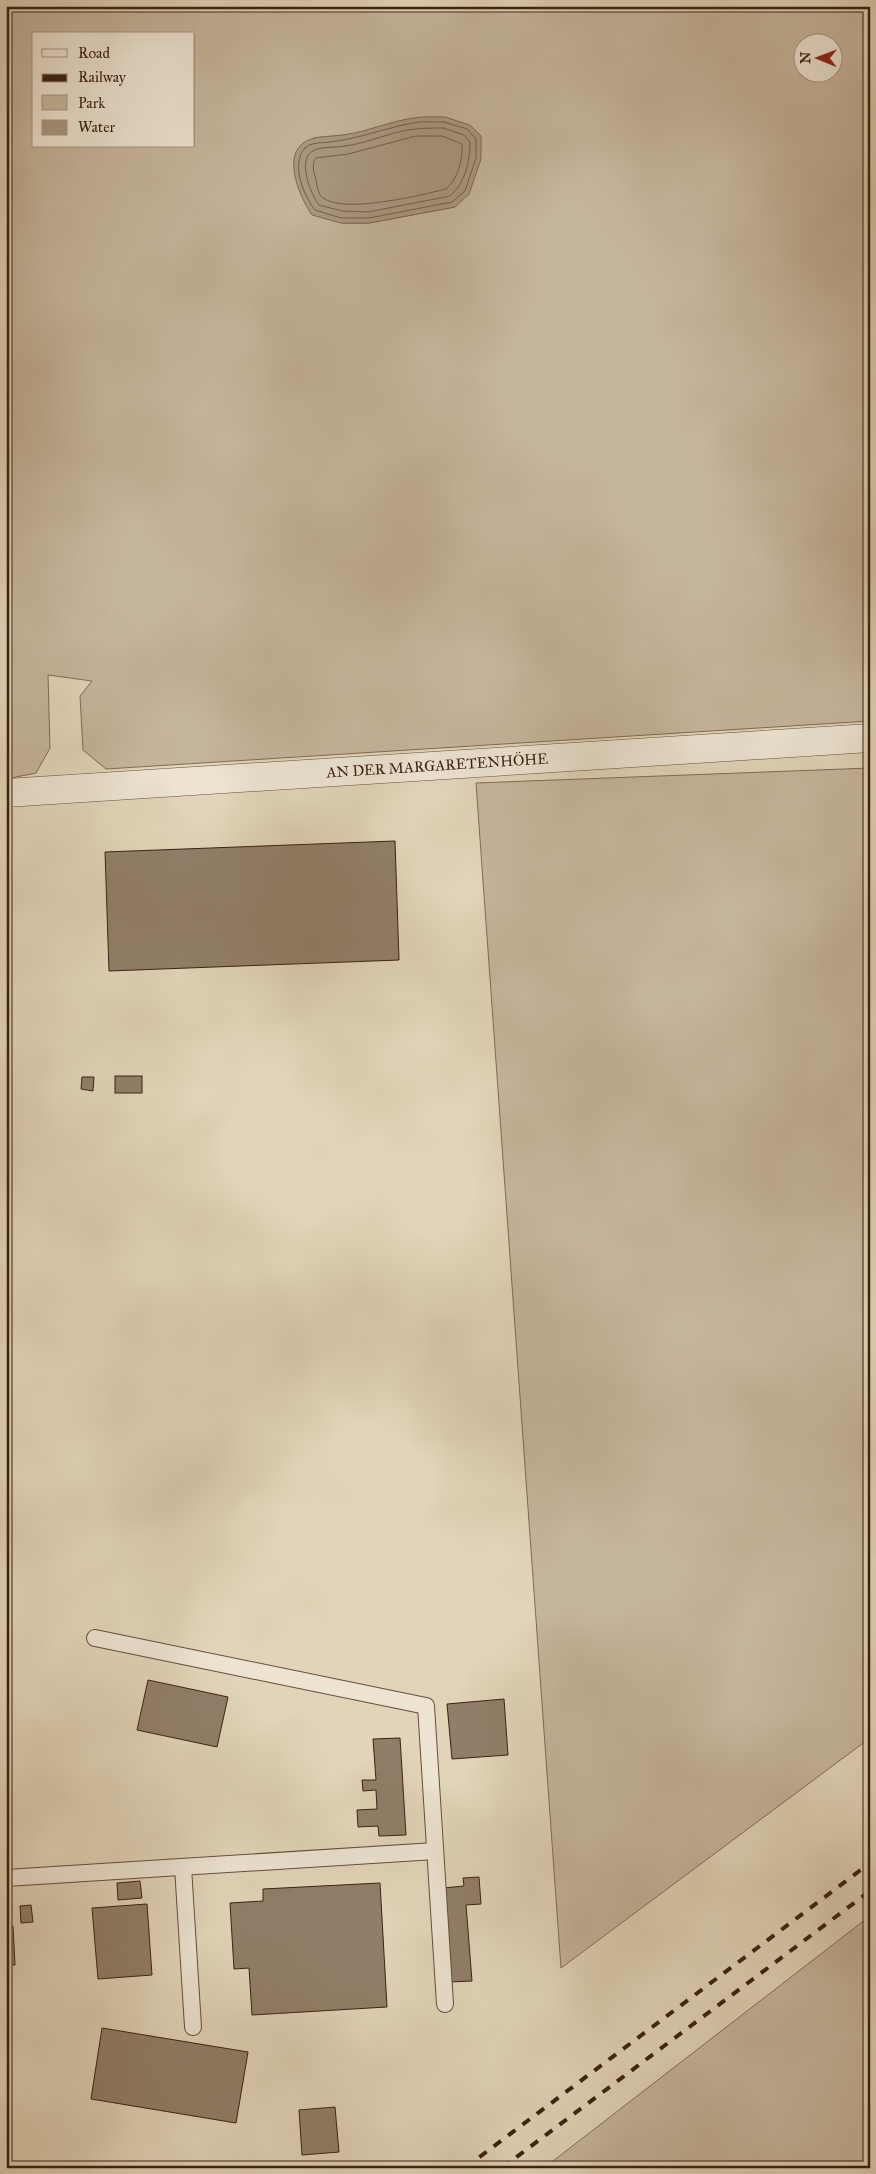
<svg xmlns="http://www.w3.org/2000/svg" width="876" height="2174" font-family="'IM FELL Great Primer',serif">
	<rect width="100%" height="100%" fill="#e1d4b8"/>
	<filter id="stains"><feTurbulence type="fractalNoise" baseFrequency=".004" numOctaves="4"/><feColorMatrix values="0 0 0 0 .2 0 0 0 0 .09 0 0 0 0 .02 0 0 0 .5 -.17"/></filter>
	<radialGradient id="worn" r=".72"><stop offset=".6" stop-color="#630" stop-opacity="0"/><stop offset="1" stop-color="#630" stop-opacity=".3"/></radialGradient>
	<!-- green -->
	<g fill="#c5b59c" stroke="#806a58" fill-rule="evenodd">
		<path d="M6,6H870V721L106,769L83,750L80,696L92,681L48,675L50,748L36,773L6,779ZM34,34H194V146H34ZM804,42H834V72H804ZM344,135L455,207L369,223H341L313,138Z"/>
		<polygon points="870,768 870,1738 561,1968 476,783"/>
		<polygon points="870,1916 870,2168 544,2168"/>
	</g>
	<!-- water -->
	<path fill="#a99780" stroke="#7d6754" d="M445,117L470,125L481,136V159L469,194L455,207L369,223H341L312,215C301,199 283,160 302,144C312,135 331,137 343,135C367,132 390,121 414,118C424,116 435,117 445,117Z"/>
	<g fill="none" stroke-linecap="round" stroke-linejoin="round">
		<!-- shore -->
		<g stroke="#725c4a" stroke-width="1">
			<path d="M444,122L467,129L476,139V158L465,191L452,202L369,218H341L315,210C304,196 291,166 304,149C310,142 322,143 330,142C358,139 385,128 413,123C423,121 434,122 444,122Z"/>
			<path d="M443,128L464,135L470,142C470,162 465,183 450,196L368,212L342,211L319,205C311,195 298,162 311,152C319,146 335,148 345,146C369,143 392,131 416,129C425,128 434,128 443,128Z"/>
			<path d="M416,136H442L462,144C463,159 458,179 446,189C422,195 344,214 323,198C318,194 317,186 316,180C314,172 311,165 316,158L348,154Z"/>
		</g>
	</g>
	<!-- building -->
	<g fill="#917e69" stroke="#3b2013">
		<polygon points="395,841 399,960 109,971 105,852"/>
		<rect x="115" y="1076" width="27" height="17"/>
		<polygon points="82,1077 94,1077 93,1091 81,1089"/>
		<polygon points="148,1680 228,1697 217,1747 137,1730"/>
		<polygon points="504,1699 508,1755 452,1759 447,1704"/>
		<polygon points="400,1738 406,1835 379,1836 378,1826 358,1827 357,1810 377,1809 376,1790 363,1791 362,1780 376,1780 373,1739"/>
		<polygon points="479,1877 481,1904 466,1905 472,1981 450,1982 443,1888 464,1886 463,1878"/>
		<polygon points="140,1881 142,1898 118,1900 117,1883"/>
		<polygon points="380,1883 387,2007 252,2015 249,1968 234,1969 230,1903 263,1901 263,1889"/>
		<polygon points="147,1904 152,1975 98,1979 92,1908"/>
		<polygon points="31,1905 33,1922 21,1923 20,1906"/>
		<polygon points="13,1926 15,1965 6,1965 6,1927"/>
		<polygon points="102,2028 248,2052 236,2123 91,2099"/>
		<polygon points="335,2107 339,2152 302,2155 299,2110"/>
	</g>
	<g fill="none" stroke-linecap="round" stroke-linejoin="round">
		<!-- lane casing -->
		<g stroke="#644d3c" stroke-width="18">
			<g id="lane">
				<polyline points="95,1638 426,1706 445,2004"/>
				<polyline points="183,1867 193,2027"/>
				<polyline points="6,1878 435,1851"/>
			</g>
		</g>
		<!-- street casing -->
		<g stroke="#644d3c" stroke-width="29">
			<g id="street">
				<path id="s1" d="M6,793L870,738"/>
			</g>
		</g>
		<!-- lane -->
		<use href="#lane" stroke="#ece3d1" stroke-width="16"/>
		<!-- street -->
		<use href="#street" stroke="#ece3d1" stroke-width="28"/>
		<!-- rail -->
		<g stroke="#3b2013" stroke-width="4" stroke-dasharray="9 9" stroke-linecap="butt">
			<polyline points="465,2168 870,1863"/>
			<polyline points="502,2168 870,1891"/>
		</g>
	</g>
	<g text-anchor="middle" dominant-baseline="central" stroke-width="4.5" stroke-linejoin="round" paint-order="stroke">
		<!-- street labels -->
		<g font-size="15" fill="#3b2013" stroke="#ece3d1">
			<text stroke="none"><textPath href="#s1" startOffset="432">AN DER MARGARETENHÖHE</textPath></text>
		</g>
	</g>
	<!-- margin -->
	<rect width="876" height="2174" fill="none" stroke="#e1d4b8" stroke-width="25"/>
	<rect x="8" y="8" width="861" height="2159" fill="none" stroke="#3b2013" stroke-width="2.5"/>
	<rect x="12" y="12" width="851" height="2149" fill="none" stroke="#3b2013"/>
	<!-- legend -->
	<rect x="32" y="32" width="162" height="115" fill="#ece3d1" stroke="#a59585"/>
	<rect x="42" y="49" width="25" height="8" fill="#ece3d1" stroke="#a59585"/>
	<text x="78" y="58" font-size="15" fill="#3b2013">Road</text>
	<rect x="42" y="74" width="25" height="8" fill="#3b2013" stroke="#a59585"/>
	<text x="78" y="82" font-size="15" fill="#3b2013">Railway</text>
	<rect x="42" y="95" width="25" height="15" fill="#c5b59c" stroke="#a59585"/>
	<text x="78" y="108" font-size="15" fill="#3b2013">Park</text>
	<rect x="42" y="120" width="25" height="15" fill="#a99780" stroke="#a59585"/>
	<text x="78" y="132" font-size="15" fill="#3b2013">Water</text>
	<!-- north arrow -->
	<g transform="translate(818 58) rotate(271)"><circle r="24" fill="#ece3d1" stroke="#a59585"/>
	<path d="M0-4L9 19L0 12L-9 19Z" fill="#8f2418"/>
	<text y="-8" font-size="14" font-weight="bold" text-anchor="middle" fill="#3b2013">N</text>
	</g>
	<rect width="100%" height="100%" filter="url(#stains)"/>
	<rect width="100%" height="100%" fill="url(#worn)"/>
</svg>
